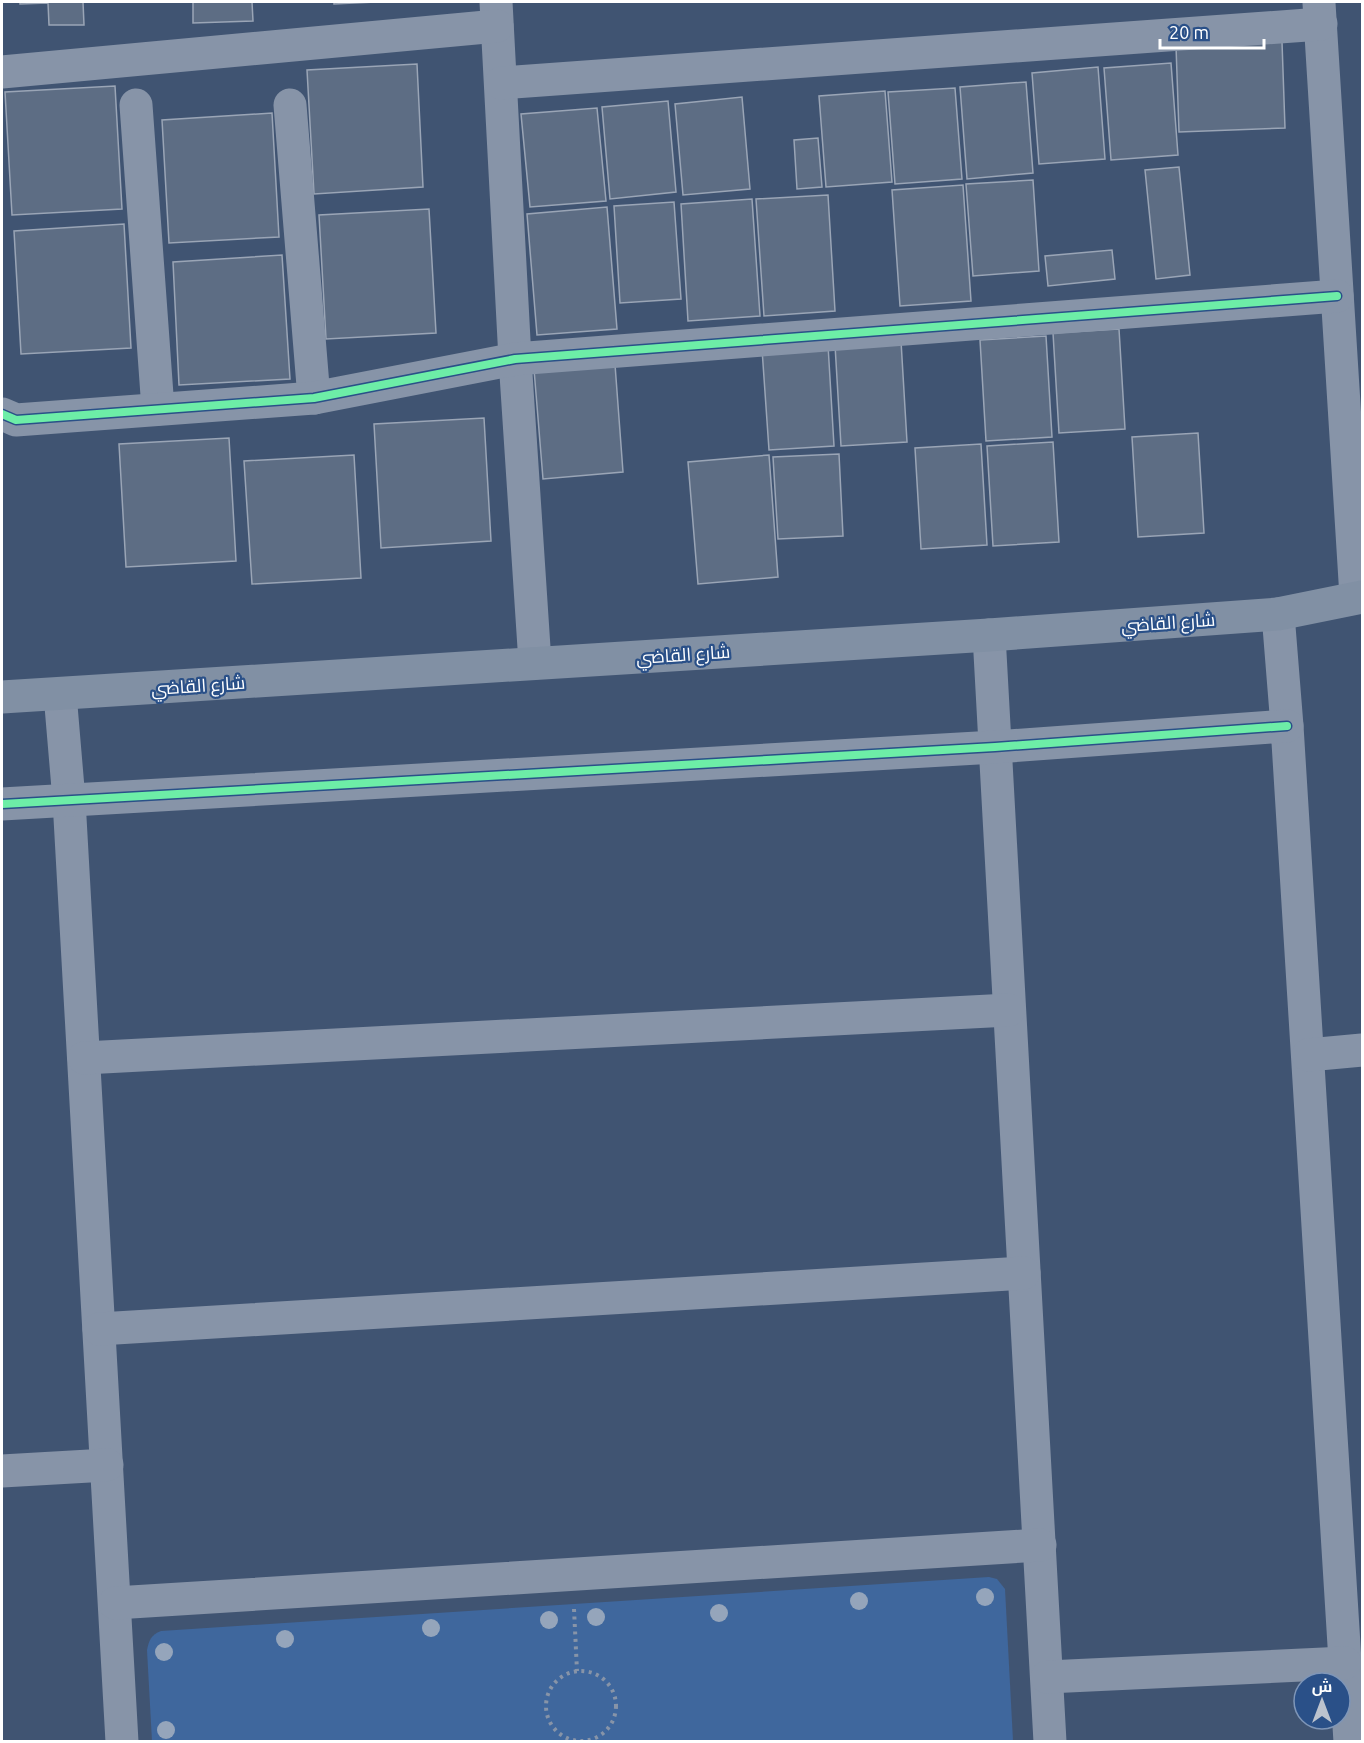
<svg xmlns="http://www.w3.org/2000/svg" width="1364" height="1743" font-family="Ubuntu,Cairo,sans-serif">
	<rect width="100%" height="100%" fill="#405472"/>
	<!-- green -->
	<path fill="#3f679d" d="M989,1577L997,1579L1005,1589L1013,1741H152L147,1650C149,1640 151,1635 161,1631Z"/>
	<!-- building -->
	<g fill="#5d6d84" stroke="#9aa5b6" stroke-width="1.5">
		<polygon points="20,2 83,2 84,25 49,25 48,3 20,4"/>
		<polygon points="193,2 252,2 253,21 193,23"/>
		<polygon points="334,2 376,2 334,4"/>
		<polygon points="1282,42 1285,128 1179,132 1176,46"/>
		<polygon points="1171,63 1178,155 1111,160 1104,68"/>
		<polygon points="417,64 423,187 314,194 307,70"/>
		<polygon points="1098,67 1105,159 1039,164 1032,73"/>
		<polygon points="1026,82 1033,173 967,179 960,87"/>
		<polygon points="115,86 122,209 12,215 5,92"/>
		<polygon points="955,88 962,179 895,184 888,92"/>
		<polygon points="885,91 892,182 826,187 819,96"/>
		<polygon points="742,97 750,189 683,195 675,104"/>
		<polygon points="668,101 676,192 610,199 602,107"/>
		<polygon points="597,108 606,201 530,207 521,114"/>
		<polygon points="272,113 279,237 169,243 162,120"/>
		<polygon points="818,138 822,187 797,189 794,140"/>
		<polygon points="1179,167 1190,275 1156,279 1145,170"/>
		<polygon points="1033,180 1039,271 973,276 966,184"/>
		<polygon points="963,185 971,301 900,306 892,190"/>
		<polygon points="828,195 835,311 764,316 756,199"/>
		<polygon points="752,199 760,316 688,321 681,204"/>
		<polygon points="674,202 681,299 620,303 614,206"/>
		<polygon points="607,207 617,329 537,335 527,214"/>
		<polygon points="429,209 436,333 326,339 319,215"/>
		<polygon points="124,224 131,348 21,354 14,231"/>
		<polygon points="1112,250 1115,279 1048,286 1045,256"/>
		<polygon points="282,255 290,379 179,385 173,262"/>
		<polygon points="1119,329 1125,429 1059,433 1053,333"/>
		<polygon points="1046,336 1052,437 986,441 980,340"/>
		<polygon points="901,341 907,442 841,446 835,345"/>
		<polygon points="828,345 834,446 769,450 762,349"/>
		<polygon points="614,351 623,472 543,479 533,357"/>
		<polygon points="484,418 491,541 381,548 374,424"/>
		<polygon points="1198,433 1204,533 1138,537 1132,437"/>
		<polygon points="229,438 236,561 126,567 119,444"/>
		<polygon points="1053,442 1059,542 993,546 987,446"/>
		<polygon points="981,444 987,545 921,549 915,448"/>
		<polygon points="839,454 843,536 778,539 773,457"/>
		<polygon points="354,455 361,578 252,584 244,461"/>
		<polygon points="769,455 778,577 698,584 688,462"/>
	</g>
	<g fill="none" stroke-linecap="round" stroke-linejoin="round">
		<!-- path -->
		<g stroke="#8794a8" stroke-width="4" stroke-dasharray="3 4.5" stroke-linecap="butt">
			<polyline points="574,1609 577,1671"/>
			<circle cx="581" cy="1706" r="35"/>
		</g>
		<!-- street -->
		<g stroke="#8794a8" stroke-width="33">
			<polyline points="496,2 515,359 535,663"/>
			<polyline points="1319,3 1356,597"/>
			<polyline points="2,72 497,26"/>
			<polyline points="501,83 1321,24"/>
			<polyline points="136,105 158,409"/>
			<polyline points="290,105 314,398"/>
			<polyline points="2,414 16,420 314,398 515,359 1337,296"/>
			<polyline points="1278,614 1287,726 1350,1742"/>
			<polyline points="989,635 1050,1742"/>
			<polyline points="60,694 69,800 122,1742"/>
			<polyline points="2,804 995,747 1287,726"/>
			<polyline points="1308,1055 1362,1050"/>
			<polyline points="84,1058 1009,1010"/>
			<polyline points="99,1329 1024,1273"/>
			<polyline points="2,1471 107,1465"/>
			<polyline points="115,1603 1040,1545"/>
			<polyline points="1047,1677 1345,1663"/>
		</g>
		<!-- secondary -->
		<polyline stroke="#8190a4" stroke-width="33" points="2,697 989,635 1278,614 1362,597"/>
		<!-- cycleway casing -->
		<g stroke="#2a5088" stroke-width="11">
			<g id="cycleway">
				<polyline points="2,414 16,420 314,398 515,359 1337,296"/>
				<polyline points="2,804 995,747 1287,726"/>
			</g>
		</g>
		<!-- cycleway -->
		<use href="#cycleway" stroke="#6deda7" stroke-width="8"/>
	</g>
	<!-- trees -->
	<g fill="#95a5bb">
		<circle cx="985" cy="1597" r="9"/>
		<circle cx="859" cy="1601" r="9"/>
		<circle cx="719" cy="1613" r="9"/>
		<circle cx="596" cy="1617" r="9"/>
		<circle cx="549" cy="1620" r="9"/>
		<circle cx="431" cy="1628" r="9"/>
		<circle cx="285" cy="1639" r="9"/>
		<circle cx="164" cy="1652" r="9"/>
		<circle cx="166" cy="1730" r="9"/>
	</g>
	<g text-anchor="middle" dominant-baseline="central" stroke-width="4.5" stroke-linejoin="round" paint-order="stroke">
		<!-- street labels -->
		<g font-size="18" fill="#fff" stroke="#2a5088">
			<text transform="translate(1168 622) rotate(-4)">شارع القاضي</text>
			<text transform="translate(683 654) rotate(-4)">شارع القاضي</text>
			<text transform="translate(198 685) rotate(-4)">شارع القاضي</text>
		</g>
	</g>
	<!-- border -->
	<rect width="1364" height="1743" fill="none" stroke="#ffffff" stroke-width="6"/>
	<!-- north arrow -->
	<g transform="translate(1322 1701)"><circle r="28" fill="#2a5088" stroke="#7f96b8" stroke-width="1.5"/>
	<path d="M0-4.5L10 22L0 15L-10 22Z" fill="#bcc3ce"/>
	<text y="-9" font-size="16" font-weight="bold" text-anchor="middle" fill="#ffffff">ش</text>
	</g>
	<!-- scale -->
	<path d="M1160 39v9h104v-9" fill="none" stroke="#ffffff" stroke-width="3"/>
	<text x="1169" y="39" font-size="18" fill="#ffffff" stroke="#2a5088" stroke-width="4.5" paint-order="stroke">20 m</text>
</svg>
